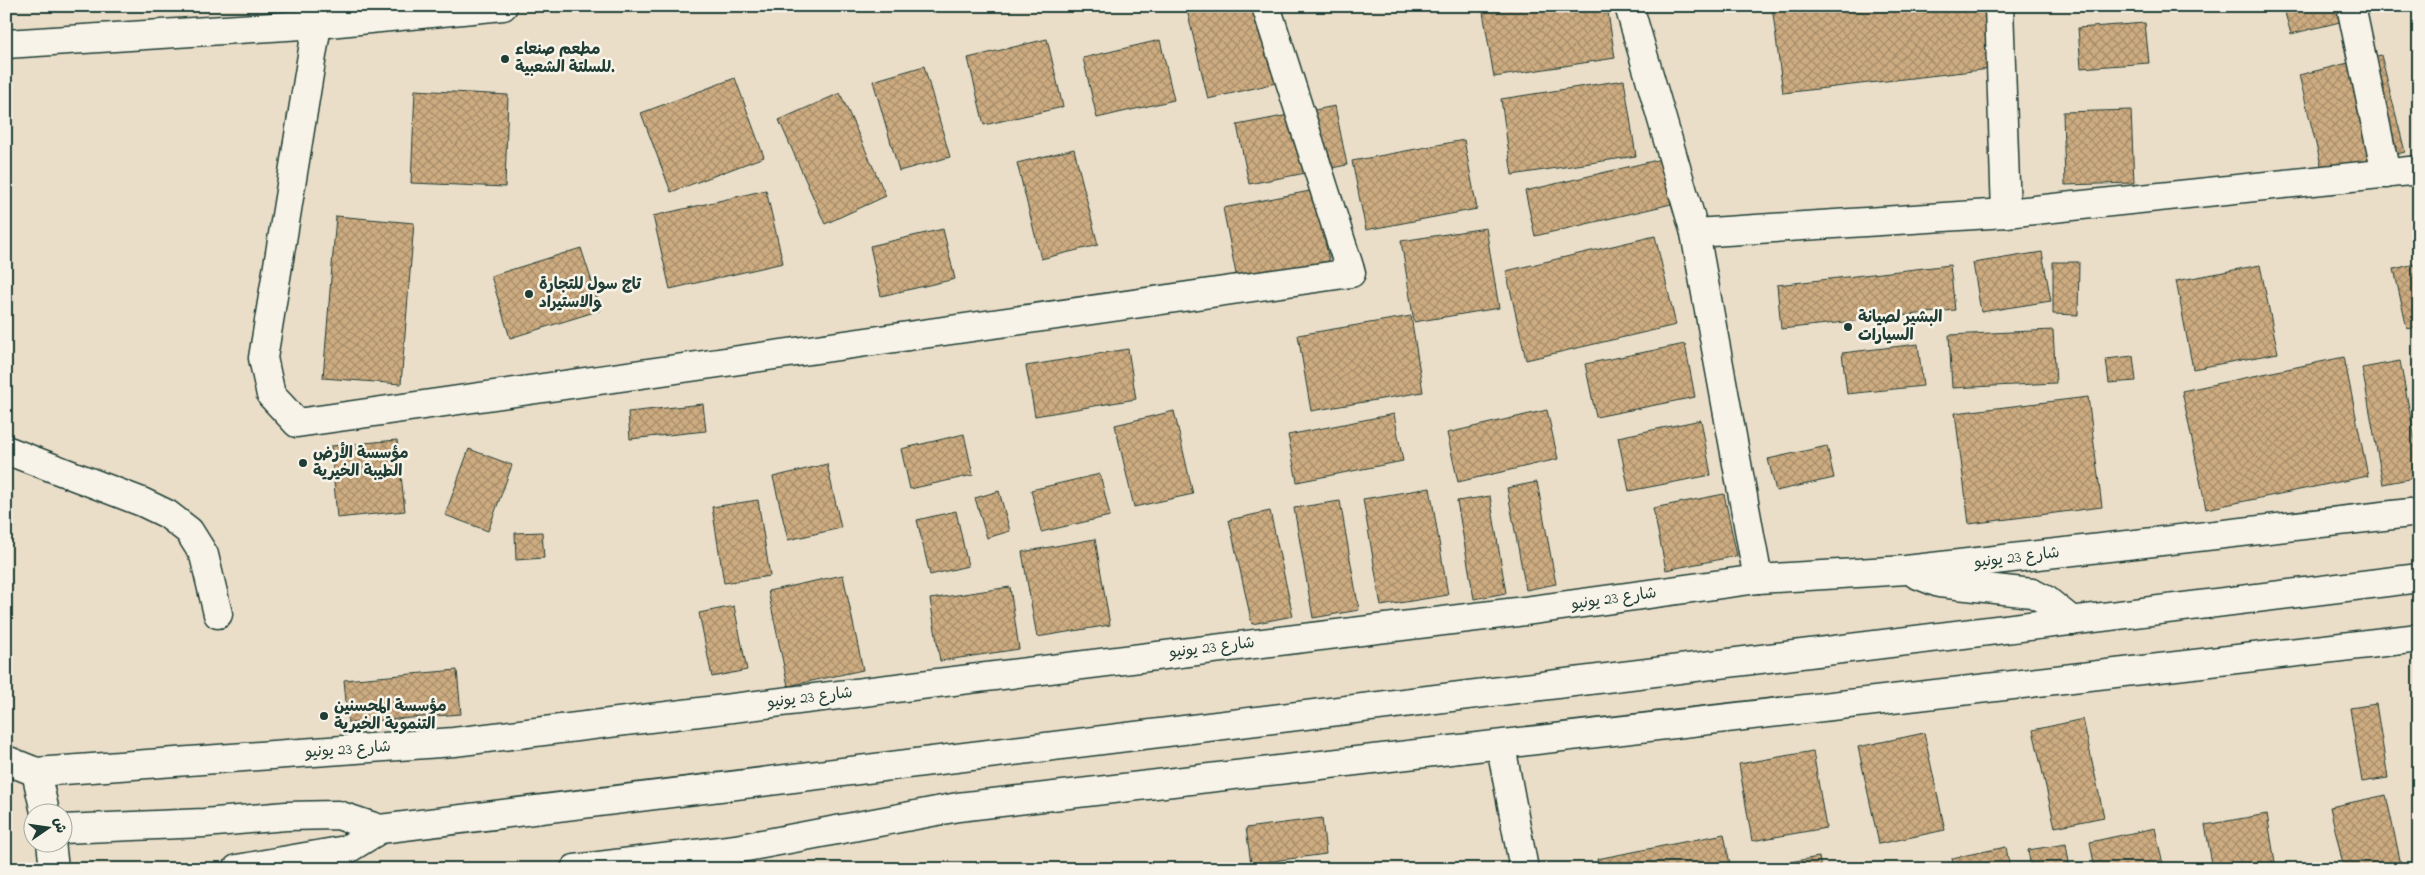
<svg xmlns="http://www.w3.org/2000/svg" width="2425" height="875" font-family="'Indie Flower','Playpen Sans Arabic',sans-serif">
	<defs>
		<pattern id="building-cross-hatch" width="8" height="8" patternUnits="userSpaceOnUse" patternTransform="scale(1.25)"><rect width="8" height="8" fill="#ceac81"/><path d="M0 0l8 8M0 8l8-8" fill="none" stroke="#a78d6a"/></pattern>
	</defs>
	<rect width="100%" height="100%" fill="#ebdec9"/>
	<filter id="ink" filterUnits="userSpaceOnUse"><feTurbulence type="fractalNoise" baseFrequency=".02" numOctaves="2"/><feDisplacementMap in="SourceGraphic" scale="10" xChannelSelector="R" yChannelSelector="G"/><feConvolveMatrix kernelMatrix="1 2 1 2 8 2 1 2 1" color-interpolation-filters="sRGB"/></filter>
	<g filter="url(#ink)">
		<!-- building -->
		<g fill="url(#building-cross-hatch)" stroke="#1f3d34">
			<polygon points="1186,6 1259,6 1276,83 1208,99"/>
			<polygon points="1482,6 1607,6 1615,58 1494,77"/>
			<polygon points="1772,6 1991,6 1998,68 1783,93"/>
			<polygon points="2283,6 2336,6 2340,22 2291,34"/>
			<polygon points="2145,23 2149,63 2081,68 2078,28"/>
			<polygon points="1047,39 1063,107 984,125 968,58"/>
			<polygon points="1160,40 1174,100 1097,118 1083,58"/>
			<polygon points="2381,55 2405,152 2323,173 2299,75"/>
			<polygon points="924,66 950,157 899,171 873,81"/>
			<polygon points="735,78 764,157 671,192 641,113"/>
			<polygon points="1624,80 1636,156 1512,175 1501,99"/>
			<polygon points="415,90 508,95 505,187 411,183"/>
			<polygon points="840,93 886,196 825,224 779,120"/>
			<polygon points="1335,106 1347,165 1249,184 1237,125"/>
			<polygon points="2131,110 2134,183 2065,185 2063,112"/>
			<polygon points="1464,140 1477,209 1366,230 1352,161"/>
			<polygon points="1074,149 1098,245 1041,259 1017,163"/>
			<polygon points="1670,157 1680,202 1535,236 1525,191"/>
			<polygon points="766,190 783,263 670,289 653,216"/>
			<polygon points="1315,190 1329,261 1237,279 1223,208"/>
			<polygon points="336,216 414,223 401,384 323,378"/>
			<polygon points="1486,228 1499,308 1414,322 1401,241"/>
			<polygon points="943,229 955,279 881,296 870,246"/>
			<polygon points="1655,236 1676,325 1526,360 1506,271"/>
			<polygon points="581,248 601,310 510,338 491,276"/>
			<polygon points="2042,252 2051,301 1981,312 1973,263"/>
			<polygon points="2053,262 2079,262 2078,315 2053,314"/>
			<polygon points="2419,263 2419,327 2407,329 2394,269"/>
			<polygon points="1950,265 1955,310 1781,329 1777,285"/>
			<polygon points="2260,265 2278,353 2193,369 2176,281"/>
			<polygon points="1411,316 1423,392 1311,411 1298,335"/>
			<polygon points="2053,330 2056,383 1952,388 1949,335"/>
			<polygon points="1685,344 1695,397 1596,417 1585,364"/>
			<polygon points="1918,344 1923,386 1847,394 1842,353"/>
			<polygon points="1128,349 1136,399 1035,416 1026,366"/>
			<polygon points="2133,356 2136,381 2109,383 2106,359"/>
			<polygon points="2344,357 2368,476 2206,509 2182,391"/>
			<polygon points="2400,361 2419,460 2419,477 2383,484 2362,368"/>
			<polygon points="2088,397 2102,507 1969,524 1955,413"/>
			<polygon points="703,404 706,431 630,439 628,412"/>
			<polygon points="1547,410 1558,459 1458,482 1447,433"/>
			<polygon points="1174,411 1193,494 1134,507 1115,425"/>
			<polygon points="1394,414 1403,461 1297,482 1288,435"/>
			<polygon points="1701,420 1711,475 1629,491 1618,437"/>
			<polygon points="964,434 973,475 910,489 901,449"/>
			<polygon points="397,440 405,511 337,518 331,446"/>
			<polygon points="1827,446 1834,478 1776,491 1768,459"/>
			<polygon points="469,449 512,465 488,531 445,515"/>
			<polygon points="827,464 841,528 788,540 773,477"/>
			<polygon points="1100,474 1110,516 1041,532 1031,490"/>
			<polygon points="1537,482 1556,584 1526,590 1507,488"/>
			<polygon points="1430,488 1448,595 1381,606 1363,499"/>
			<polygon points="999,491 1010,531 987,538 975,498"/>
			<polygon points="1724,494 1737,556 1666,570 1653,508"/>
			<polygon points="1490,496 1506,593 1474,599 1457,501"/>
			<polygon points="758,500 770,576 724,583 712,507"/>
			<polygon points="1340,501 1359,610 1313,618 1294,508"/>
			<polygon points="956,511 968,566 930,575 917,520"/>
			<polygon points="1270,511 1293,616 1252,624 1229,520"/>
			<polygon points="542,532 544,558 516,560 515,533"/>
			<polygon points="1095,539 1110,625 1037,637 1022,552"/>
			<polygon points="843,575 863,670 788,686 768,591"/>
			<polygon points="1010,587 1019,649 940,661 930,599"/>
			<polygon points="734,606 747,670 712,677 699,613"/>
			<polygon points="457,670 461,714 348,723 344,680"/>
			<polygon points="2376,704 2388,778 2362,782 2350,708"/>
			<polygon points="2083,719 2104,817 2055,827 2033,730"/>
			<polygon points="1924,733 1945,830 1879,844 1858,747"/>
			<polygon points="1813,751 1826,828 1752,841 1739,764"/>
			<polygon points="2386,795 2402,869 2344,869 2330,807"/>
			<polygon points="2267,814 2276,869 2213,869 2205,825"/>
			<polygon points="1322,818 1326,854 1251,864 1246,828"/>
			<polygon points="2155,828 2164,869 2095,869 2090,842"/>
			<polygon points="1724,834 1731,869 1599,869 1597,859"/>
			<polygon points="2066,844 2070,869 2031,869 2028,850"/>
			<polygon points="2006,847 2010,869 1954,869 1952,858"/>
			<polygon points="1819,857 1821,869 1753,869 1753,868"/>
		</g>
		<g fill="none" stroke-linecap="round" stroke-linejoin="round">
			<!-- minor casing -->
			<g stroke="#1f3d34" stroke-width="31">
				<g id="minor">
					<polyline points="320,6 263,358 271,395 297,423 1351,273 1266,6"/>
					<polyline points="1629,6 1695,233 1758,579"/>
					<polyline points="1999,6 2006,213"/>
					<polyline points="2351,6 2386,174"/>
					<polyline points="6,44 318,24 503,6"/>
					<polyline points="1695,233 2006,213 2419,170"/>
					<polyline points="6,450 142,502 167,514 189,531 204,555 218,614"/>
					<polyline points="1916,574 1939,583 2032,593 2046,600 2072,621"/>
					<polyline points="1501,746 1524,869"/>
					<polyline points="6,760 36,772 454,742 1517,612 1758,579 1906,570 2419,512"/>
					<polyline points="36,772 45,812"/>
					<polyline points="62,829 204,823 286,816 338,815 380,829"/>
					<polyline points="51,842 54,869"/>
					<polyline points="237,869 346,850 380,829 2419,578"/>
					<polyline points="575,869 736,849 958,807 2419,638"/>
				</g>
			</g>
			<!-- minor -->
			<use href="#minor" stroke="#f7f3e8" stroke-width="28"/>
		</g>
	</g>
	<!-- markers -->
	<g fill="#1f3d34" stroke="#f7f3e8" stroke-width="2">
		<circle cx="505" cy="59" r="5"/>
		<circle cx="529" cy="294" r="5"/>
		<circle cx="1848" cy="327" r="5"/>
		<circle cx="303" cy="463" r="5"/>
		<circle cx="324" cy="716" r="5"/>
	</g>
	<g text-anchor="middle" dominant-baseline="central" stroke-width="5" stroke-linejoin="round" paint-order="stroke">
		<!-- poi labels -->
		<g font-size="16" font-weight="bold" fill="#1f3d34" stroke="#f7f3e8" text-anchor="start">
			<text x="515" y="50">مطعم صنعاء<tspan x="515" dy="18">للسلتة الشعبية.</tspan></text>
			<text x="539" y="285">تاج سول للتجارة<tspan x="539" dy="18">والاستيراد</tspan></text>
			<text x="1858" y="318">البشير لصيانة<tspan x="1858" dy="18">السيارات</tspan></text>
			<text x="313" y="454">مؤسسة الأرض<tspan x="313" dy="18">الطيبة الخيرية</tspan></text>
			<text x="334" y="707">مؤسسة المحسنين<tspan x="334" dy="18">التنموية الخيرية</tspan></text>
		</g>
		<!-- street labels -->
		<g font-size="16" fill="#1f3d34" stroke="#f7f3e8">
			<text transform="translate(2017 558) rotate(-7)">شارع 23 يونيو</text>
			<text transform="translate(1614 599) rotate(-8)">شارع 23 يونيو</text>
			<text transform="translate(1212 648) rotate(-7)">شارع 23 يونيو</text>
			<text transform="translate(810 698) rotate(-7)">شارع 23 يونيو</text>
			<text transform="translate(348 750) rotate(-4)">شارع 23 يونيو</text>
		</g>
	</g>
	<!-- margin -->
	<rect width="2425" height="875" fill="none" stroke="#f7f3e8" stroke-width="25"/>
	<rect x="12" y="12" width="2400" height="850" fill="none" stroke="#1f3d34" stroke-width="2" filter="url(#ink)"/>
	<!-- north arrow -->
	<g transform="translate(48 828) rotate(77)"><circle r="24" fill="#f7f3e8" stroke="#a1aaa0"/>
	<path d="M0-4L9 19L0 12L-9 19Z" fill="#1f3d34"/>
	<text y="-8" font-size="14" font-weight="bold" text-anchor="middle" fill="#1f3d34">ش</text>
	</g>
</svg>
